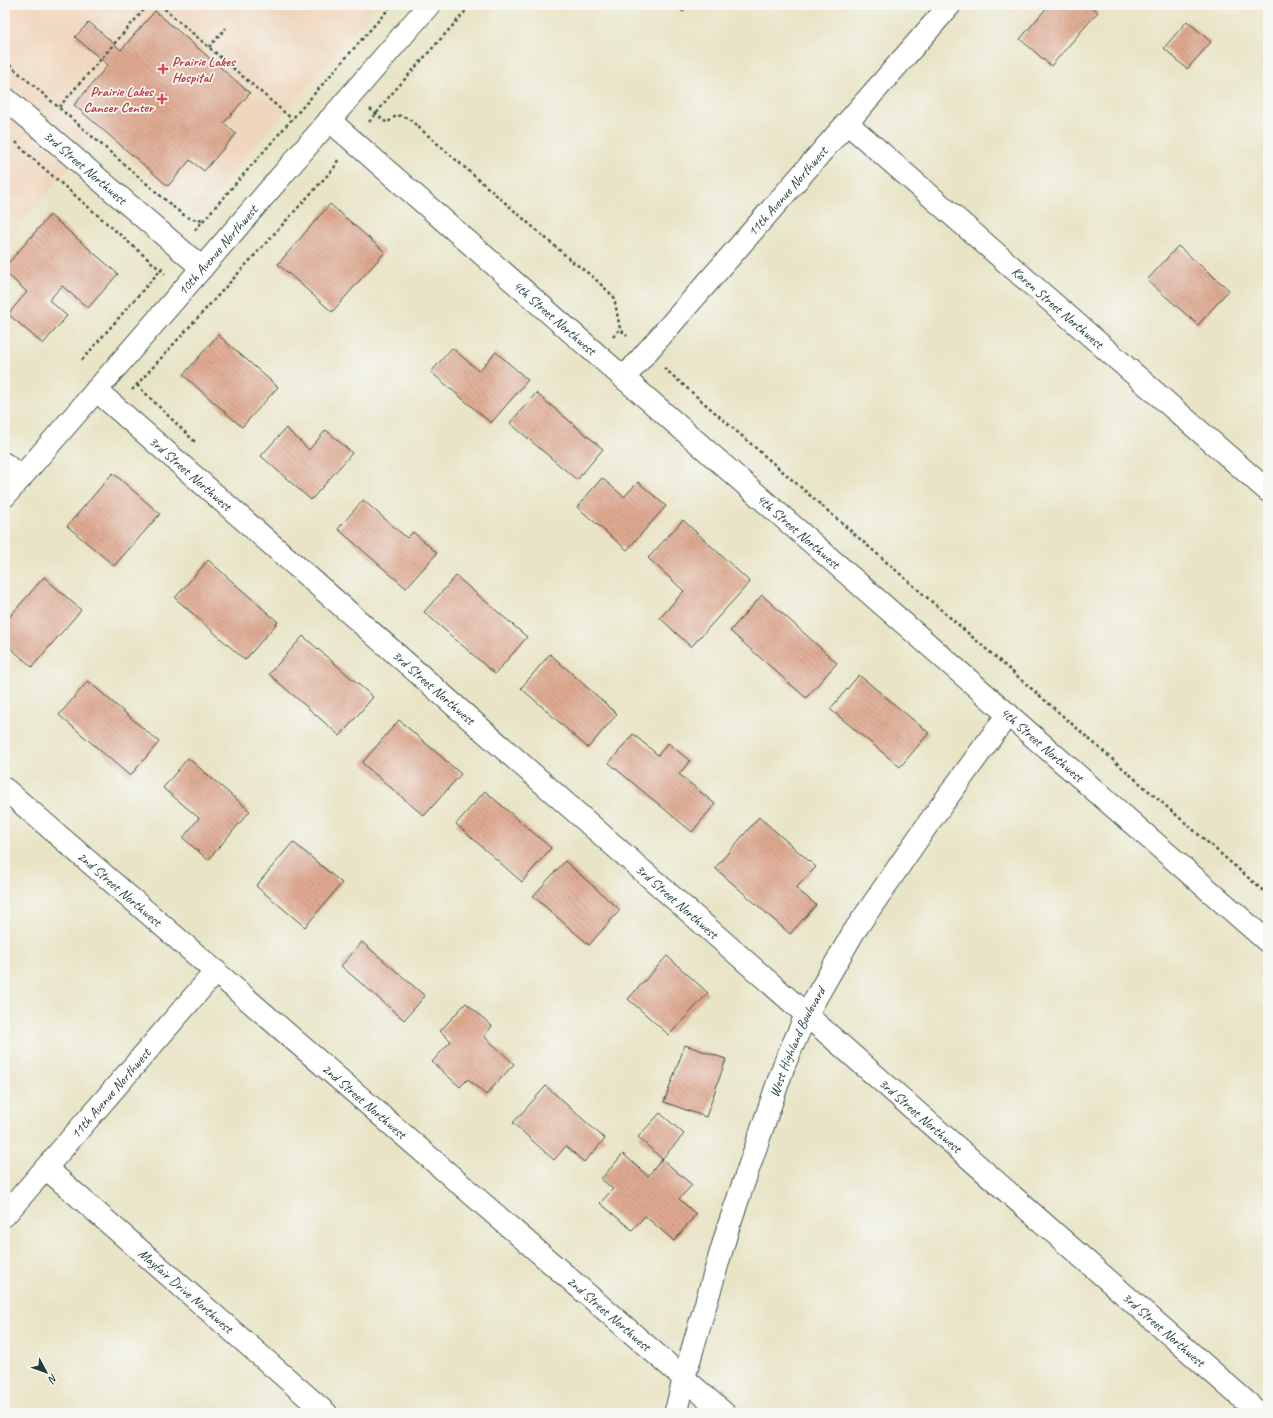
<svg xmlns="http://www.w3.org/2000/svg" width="1273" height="1418" font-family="Caveat,sans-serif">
	<defs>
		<pattern id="building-back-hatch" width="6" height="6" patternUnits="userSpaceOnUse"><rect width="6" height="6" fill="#dfa990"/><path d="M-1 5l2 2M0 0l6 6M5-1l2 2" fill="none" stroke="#b48b76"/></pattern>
	</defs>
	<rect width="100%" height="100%" fill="#f6f6f2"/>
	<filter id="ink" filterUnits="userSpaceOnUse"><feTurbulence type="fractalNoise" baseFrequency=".025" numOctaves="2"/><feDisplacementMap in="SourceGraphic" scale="8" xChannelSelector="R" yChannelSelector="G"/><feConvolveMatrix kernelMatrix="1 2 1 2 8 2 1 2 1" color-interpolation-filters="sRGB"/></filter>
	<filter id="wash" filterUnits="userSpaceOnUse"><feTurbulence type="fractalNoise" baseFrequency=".012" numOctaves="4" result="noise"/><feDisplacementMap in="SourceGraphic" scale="16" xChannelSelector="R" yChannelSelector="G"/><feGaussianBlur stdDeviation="0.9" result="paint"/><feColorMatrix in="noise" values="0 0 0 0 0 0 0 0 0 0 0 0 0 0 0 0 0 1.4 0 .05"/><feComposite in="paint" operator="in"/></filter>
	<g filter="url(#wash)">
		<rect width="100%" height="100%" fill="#e9e4c6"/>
		<!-- built -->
		<polygon fill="#efd6bc" points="5,5 377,5 196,215 98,133 5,244"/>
		<g id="blocks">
			<!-- building -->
			<g fill="url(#building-back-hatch)">
				<polygon points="674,5 689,5 683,12"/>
				<polygon points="1049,5 1090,5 1098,12 1051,66 1020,39"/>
				<polygon points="155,11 250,93 224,123 236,134 204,171 190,160 168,186 74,105 108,65 75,37 89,22 121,50"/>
				<polygon points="1187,21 1211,42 1187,69 1164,48"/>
				<polygon points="330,204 385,252 332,312 278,264"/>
				<polygon points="50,215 118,274 88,308 62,286 49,300 67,316 43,344 8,314 27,292 5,272 5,267"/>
				<polygon points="1178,246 1229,290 1198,325 1147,280"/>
				<polygon points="218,335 278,387 242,427 183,375"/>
				<polygon points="452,348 479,371 496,352 528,380 491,423 431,372"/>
				<polygon points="536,393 603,449 577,480 510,423"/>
				<polygon points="286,428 309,450 326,430 352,453 311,500 261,456"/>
				<polygon points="113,473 160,514 114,566 67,526"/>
				<polygon points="602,478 624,497 638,482 666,506 627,550 577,507"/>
				<polygon points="363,500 407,538 413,532 437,553 406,588 338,529"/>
				<polygon points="683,520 750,582 691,647 660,618 684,591 648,558"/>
				<polygon points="208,560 278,622 245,660 175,598"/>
				<polygon points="456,576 527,637 495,674 424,612"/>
				<polygon points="44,577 81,610 32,667 5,643 5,622"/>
				<polygon points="762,595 837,663 806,698 730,631"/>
				<polygon points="303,636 373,697 340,736 269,674"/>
				<polygon points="550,654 617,714 588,748 521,688"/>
				<polygon points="859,675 929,733 900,767 830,709"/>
				<polygon points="88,681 159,742 130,776 59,715"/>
				<polygon points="399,720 461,774 424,816 362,763"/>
				<polygon points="633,734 658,755 668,743 690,761 679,774 715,804 692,832 609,763"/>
				<polygon points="188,758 250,811 208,860 183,838 199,818 163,788"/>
				<polygon points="485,791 551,848 522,882 456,824"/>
				<polygon points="759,817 816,867 796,888 816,905 790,934 715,868"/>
				<polygon points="293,842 342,883 305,927 256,886"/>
				<polygon points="565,861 620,910 589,945 533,896"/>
				<polygon points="362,942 425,996 404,1020 341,966"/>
				<polygon points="667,956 708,993 669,1035 628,999"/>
				<polygon points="466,1003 492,1026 484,1036 514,1064 486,1095 468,1079 460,1087 432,1062 451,1041 440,1031"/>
				<polygon points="685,1045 726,1059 706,1117 664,1102"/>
				<polygon points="546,1086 605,1139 584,1162 566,1146 554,1160 513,1123"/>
				<polygon points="660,1113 684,1134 662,1159 638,1137"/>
				<polygon points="623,1154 648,1176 662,1159 692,1185 679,1199 696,1214 674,1241 645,1216 632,1230 600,1203 613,1189 601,1179"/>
			</g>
		</g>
	</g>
	<g filter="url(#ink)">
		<use href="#blocks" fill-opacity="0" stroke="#3d564a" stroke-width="1"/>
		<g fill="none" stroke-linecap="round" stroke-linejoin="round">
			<!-- minor casing -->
			<g stroke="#3d564a" stroke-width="24">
				<g id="minor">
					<path id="s1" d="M5,98L202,268"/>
					<path id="s2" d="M329,120L1268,942"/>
					<path id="s3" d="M847,123L1268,491"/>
					<path id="s4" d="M624,378L950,5"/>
					<path id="s5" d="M96,390L1259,1413"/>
					<polyline points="5,464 21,478"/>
					<path id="s6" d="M5,496L429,5"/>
					<path id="s7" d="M5,789L724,1413"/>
					<path id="s8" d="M46,1168L326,1413"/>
					<path id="s9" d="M5,1215L216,971"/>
					<path id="s10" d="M675,1413L677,1407L684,1378L728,1228L784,1065L806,1015L853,933L930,821L1008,714"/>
				</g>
			</g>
			<!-- path -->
			<g stroke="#3d564a" stroke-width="2.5" stroke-dasharray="3 3" stroke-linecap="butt">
				<polyline points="160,5 292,119"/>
				<polyline points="209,47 226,28"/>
				<path d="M5,61L177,210C186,217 192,221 204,219"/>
				<polyline points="59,107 148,5"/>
				<polyline points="370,109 387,123 397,115 408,118 573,262 592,276 614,297 620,329 627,336"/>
				<polyline points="369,122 376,114 388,98 471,5"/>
				<polyline points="16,142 23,150 165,274"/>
				<polyline points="195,230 392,5"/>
				<polyline points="613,337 620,329"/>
				<polyline points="82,360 164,266"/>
				<polyline points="664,368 1268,895"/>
				<polyline points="137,385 196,443"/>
				<polyline points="132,390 334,168 338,160"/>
			</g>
			<!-- minor -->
			<use href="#minor" stroke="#fff" stroke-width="22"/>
		</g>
	</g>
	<!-- markers -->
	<g fill="#e0444e" stroke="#f6f6f2" stroke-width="1.5">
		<path d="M161 63h4v4h4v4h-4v4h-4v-4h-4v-4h4z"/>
		<path d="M160 93h4v4h4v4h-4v4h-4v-4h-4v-4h4z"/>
	</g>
	<g text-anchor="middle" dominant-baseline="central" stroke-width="3.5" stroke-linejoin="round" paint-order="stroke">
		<!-- health labels -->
		<g font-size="14" font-weight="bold" fill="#be3a42" stroke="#f6f6f2" text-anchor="start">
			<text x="172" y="61">Prairie Lakes<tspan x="172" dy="16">Hospital</tspan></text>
			<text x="153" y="91" text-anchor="end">Prairie Lakes<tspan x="153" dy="16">Cancer Center</tspan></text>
		</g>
		<!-- street labels -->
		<g font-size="14" fill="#1f3d34" stroke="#f6f6f2">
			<text stroke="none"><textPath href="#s1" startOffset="106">3rd Street Northwest</textPath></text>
			<text stroke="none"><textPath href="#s4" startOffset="248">11th Avenue Northwest</textPath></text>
			<text stroke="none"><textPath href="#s6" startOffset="325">10th Avenue Northwest</textPath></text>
			<text stroke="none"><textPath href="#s3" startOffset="280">Karen Street Northwest</textPath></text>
			<text stroke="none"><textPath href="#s2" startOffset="300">4th Street Northwest</textPath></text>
			<text stroke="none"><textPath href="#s5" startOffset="126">3rd Street Northwest</textPath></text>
			<text stroke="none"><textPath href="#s2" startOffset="624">4th Street Northwest</textPath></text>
			<text stroke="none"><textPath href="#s5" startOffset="450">3rd Street Northwest</textPath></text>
			<text stroke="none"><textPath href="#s2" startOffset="948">4th Street Northwest</textPath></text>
			<text stroke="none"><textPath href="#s7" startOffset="152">2nd Street Northwest</textPath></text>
			<text stroke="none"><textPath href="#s5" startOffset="774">3rd Street Northwest</textPath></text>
			<text stroke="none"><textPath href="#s10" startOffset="391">West Highland Boulevard</textPath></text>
			<text stroke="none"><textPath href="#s9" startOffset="161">11th Avenue Northwest</textPath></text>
			<text stroke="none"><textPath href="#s7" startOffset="476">2nd Street Northwest</textPath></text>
			<text stroke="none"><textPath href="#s5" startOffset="1098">3rd Street Northwest</textPath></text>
			<text stroke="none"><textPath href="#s8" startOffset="186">Mayfair Drive Northwest</textPath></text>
			<text stroke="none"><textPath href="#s7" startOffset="800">2nd Street Northwest</textPath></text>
			<text stroke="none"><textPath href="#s5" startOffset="1422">3rd Street Northwest</textPath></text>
		</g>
	</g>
	<!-- margin -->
	<rect width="1273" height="1418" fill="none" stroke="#f6f6f2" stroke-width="20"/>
	<!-- north arrow -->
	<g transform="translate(46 1372) rotate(131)" stroke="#f6f6f2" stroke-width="3" paint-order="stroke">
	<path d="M0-3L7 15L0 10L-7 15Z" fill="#1f3d34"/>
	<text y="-6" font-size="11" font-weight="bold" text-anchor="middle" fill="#1f3d34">N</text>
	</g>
</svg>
